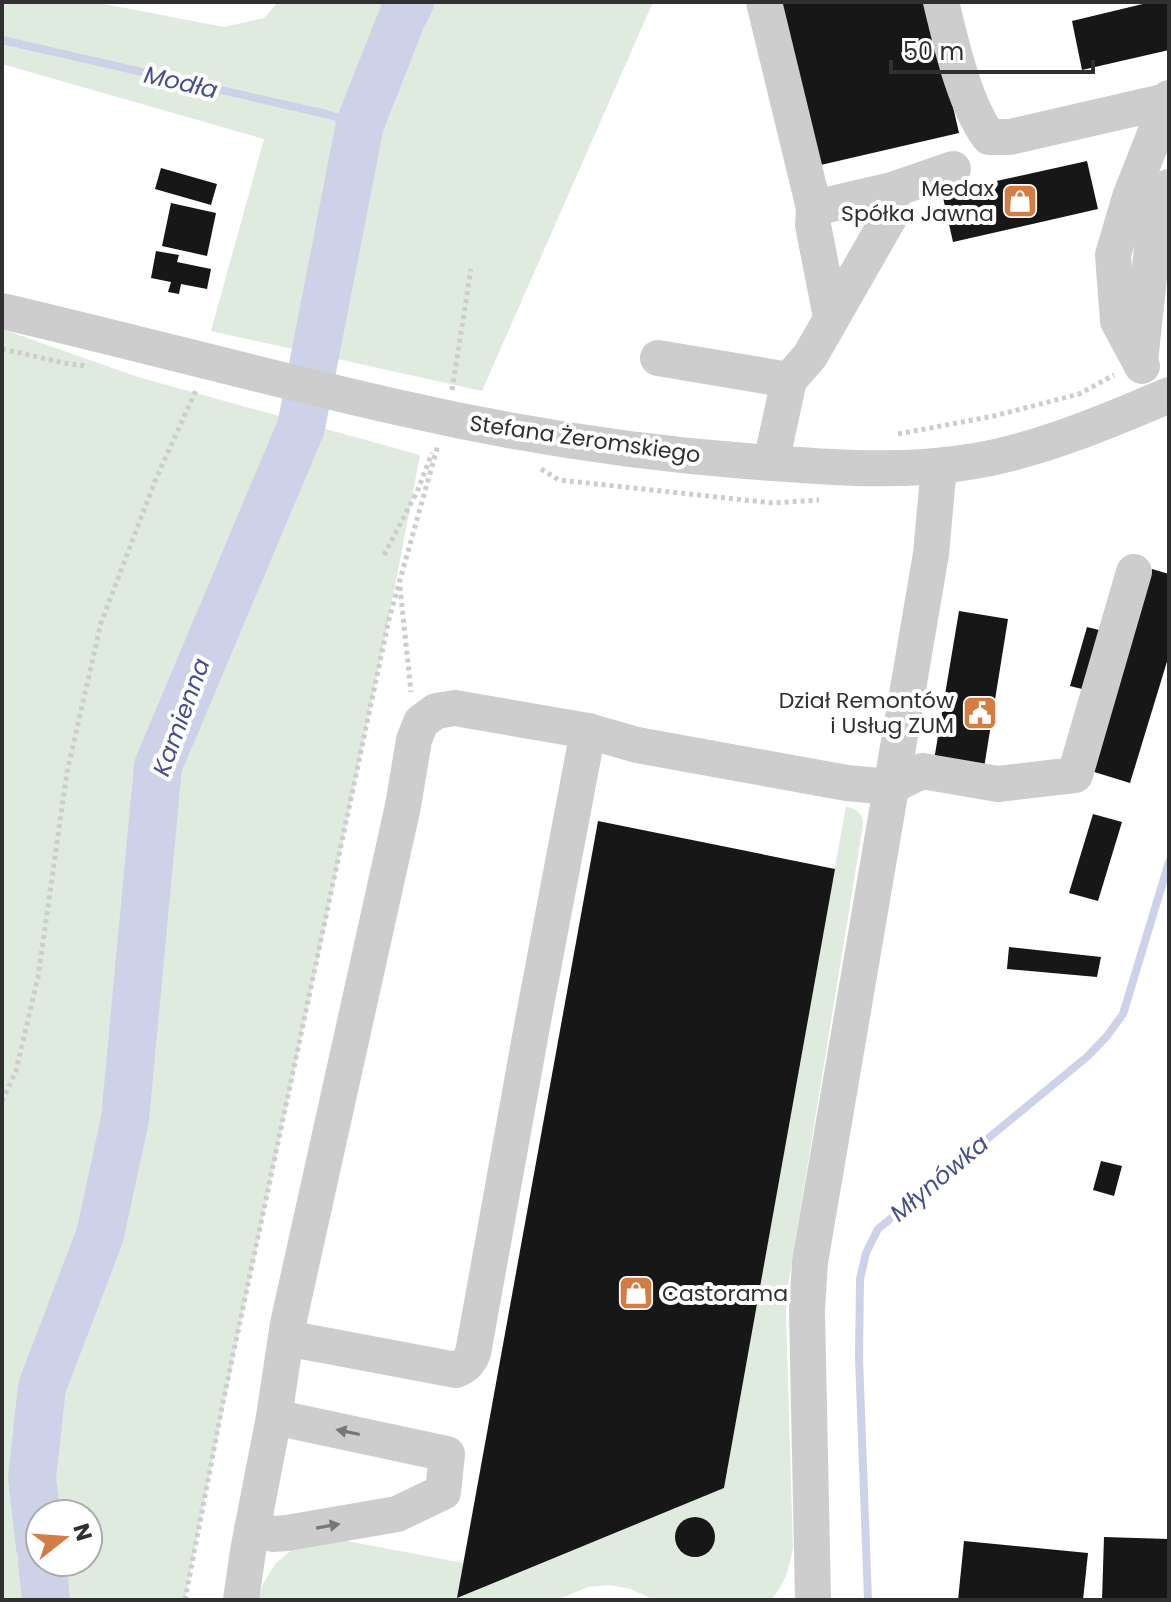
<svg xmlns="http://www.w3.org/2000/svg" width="1171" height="1602" font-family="Poppins,sans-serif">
	<rect width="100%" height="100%" fill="#fff"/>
	<!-- green -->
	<g fill="#e0ebdf" fill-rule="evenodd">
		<polygon points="2,2 94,2 224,27 264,18 278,2 653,2 482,391 211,331 264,139 2,64"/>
		<path d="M2,329L138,377L420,455C349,838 259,1217 185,1600H2ZM40,1514H88V1562H40Z"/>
		<path d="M846,806C856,809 864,814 863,825L787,1292L786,1316L793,1548C789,1569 785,1584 771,1600H654L631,1589L610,1585L588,1587L556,1600H258L263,1584L275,1564L295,1547L326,1537L463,1563L458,1598L724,1488Z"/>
	</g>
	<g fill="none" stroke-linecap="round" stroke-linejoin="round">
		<!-- stream -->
		<g stroke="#ced2e9" stroke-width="8">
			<polyline points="2,40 326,114 360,124"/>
			<polyline points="868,1600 859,1358 860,1279 866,1253 878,1229 1088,1056 1107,1036 1123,1014 1169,862"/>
		</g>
		<!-- river -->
		<g stroke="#ced2e9" stroke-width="48">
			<polyline points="40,1547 32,1478 42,1387 100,1235 125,1119 158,766 301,427 360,124 403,15 410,2"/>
			<polyline points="42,1562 46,1600"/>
		</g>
	</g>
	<!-- building -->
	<g fill="#171717">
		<polygon points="774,2 929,2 959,133 812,167"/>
		<polygon points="1151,2 1169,2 1169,50 1082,70 1072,21"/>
		<polygon points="1087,161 1098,209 953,242 942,193"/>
		<polygon points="161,168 217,184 211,205 155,189"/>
		<polygon points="171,203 216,213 207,256 162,246"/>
		<polygon points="156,251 179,255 177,262 211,269 207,289 181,284 179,294 168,292 171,282 151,278"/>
		<polygon points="1152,569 1169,574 1169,655 1130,783 1091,771"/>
		<polygon points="959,611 1008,619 984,768 934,760"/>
		<polygon points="1087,627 1107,632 1090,691 1070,686"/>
		<polygon points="1093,814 1122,822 1098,901 1069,893"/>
		<polygon points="598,821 835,869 724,1488 457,1598"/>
		<polygon points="1009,947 1101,957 1097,977 1007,969"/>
		<polygon points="1101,1161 1122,1166 1114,1196 1093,1190"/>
		<circle cx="695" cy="1537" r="20"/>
		<polygon points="1104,1537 1169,1539 1169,1600 1102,1600"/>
		<polygon points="964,1541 1088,1553 1083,1600 958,1600"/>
	</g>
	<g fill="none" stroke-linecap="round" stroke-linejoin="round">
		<!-- path -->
		<g stroke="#cdcdcd" stroke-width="5" stroke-dasharray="4 4" stroke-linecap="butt">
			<polyline points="2,349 69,364 87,366"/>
			<polyline points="452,390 471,269"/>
			<polyline points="898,434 994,416 1079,394 1114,375"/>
			<polyline points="541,469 559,480 773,503 819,500"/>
			<polyline points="384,555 417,492 432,453"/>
			<polyline points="400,587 411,692"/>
			<polyline points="2,1101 16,1071 38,977 67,772 101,623 155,481 197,388"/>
			<polyline points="185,1600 223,1402 389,619 438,445"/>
		</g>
		<!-- minor -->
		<g stroke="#cdcdcd" stroke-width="36">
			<polyline points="764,2 814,208"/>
			<path d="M941,2C951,42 964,104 989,137H1010L1167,101"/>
			<polyline points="892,190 953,169"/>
			<path d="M2,311C135,342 267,378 401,408C515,434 630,452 746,461C821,467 900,474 975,461C1039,450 1109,421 1169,395"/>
			<polyline points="658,358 789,380 771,463"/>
			<polyline points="1140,362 1118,321 1113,255 1130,197 1169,98"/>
			<polyline points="1142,366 1140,362 1156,211 1169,187"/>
			<polyline points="789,380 810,356 889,218 892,190 814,208 813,225 831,317"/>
			<path d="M286,1338L456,1370C466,1366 469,1362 473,1353L533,1021L588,731"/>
			<polyline points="252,1529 273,1534 287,1533 397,1514 443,1492 447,1454 274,1417"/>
			<polyline points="241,1600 248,1551 274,1417 288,1324 403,806 414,740 421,722 436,711 455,708 588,731 637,745 847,783 890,787 922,771 998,784 1075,775 1134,572"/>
			<polyline points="813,1600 807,1311 810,1262 931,554 939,466"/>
		</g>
	</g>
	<!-- one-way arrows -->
	<defs><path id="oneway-solid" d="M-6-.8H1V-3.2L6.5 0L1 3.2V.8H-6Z" transform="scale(2)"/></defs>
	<g fill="#777">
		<use href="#oneway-solid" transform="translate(348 1432) rotate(-168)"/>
		<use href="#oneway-solid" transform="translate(328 1526) rotate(-10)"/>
	</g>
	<!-- icons -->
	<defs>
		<g id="shop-square" transform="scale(1.8)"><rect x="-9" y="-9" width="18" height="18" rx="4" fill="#d37d45" stroke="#fff"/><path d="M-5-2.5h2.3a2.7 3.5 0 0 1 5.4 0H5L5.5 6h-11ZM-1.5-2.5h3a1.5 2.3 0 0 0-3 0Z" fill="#fff"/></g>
		<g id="civic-square" transform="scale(1.8)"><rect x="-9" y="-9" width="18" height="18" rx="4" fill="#d37d45" stroke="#fff"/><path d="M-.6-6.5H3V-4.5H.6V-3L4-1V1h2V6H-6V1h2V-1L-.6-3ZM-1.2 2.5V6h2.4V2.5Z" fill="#fff"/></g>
	</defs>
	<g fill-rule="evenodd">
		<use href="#shop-square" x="1020" y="201"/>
		<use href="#civic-square" x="980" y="713"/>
		<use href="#shop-square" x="636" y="1293"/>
	</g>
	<g text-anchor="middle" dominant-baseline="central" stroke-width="8" stroke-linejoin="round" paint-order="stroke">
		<!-- poi labels -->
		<g font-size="22" fill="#303030" stroke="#fff" text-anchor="end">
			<text x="994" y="188">Medax<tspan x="994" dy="25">Spółka Jawna</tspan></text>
			<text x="954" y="700">Dział Remontów<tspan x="954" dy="25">i Usług ZUM</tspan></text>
			<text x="662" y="1293" text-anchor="start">Castorama</text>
		</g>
		<!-- street labels -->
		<g font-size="22" fill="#303030" stroke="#fff">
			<text transform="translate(585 439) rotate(8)">Stefana Żeromskiego</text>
		</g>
		<!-- water labels -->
		<g font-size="24" font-style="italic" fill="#46508a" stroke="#fff">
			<text transform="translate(181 82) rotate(13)">Modła</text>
			<text transform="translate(181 717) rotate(-70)">Kamienna</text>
			<text transform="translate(939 1178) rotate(-40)">Młynówka</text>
		</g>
	</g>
	<!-- border -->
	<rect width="1171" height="1602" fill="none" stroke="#303030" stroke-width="8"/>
	<!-- north arrow -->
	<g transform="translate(64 1538) rotate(73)"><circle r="38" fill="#ffffff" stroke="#acacac" stroke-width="2"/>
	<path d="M0-6L14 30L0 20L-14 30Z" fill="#d37d45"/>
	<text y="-12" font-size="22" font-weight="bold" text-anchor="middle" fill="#303030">N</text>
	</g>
	<!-- scale -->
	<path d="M891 60v12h202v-12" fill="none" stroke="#303030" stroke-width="4"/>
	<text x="903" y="60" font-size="24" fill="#303030" stroke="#ffffff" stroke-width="6" paint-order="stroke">50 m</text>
</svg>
